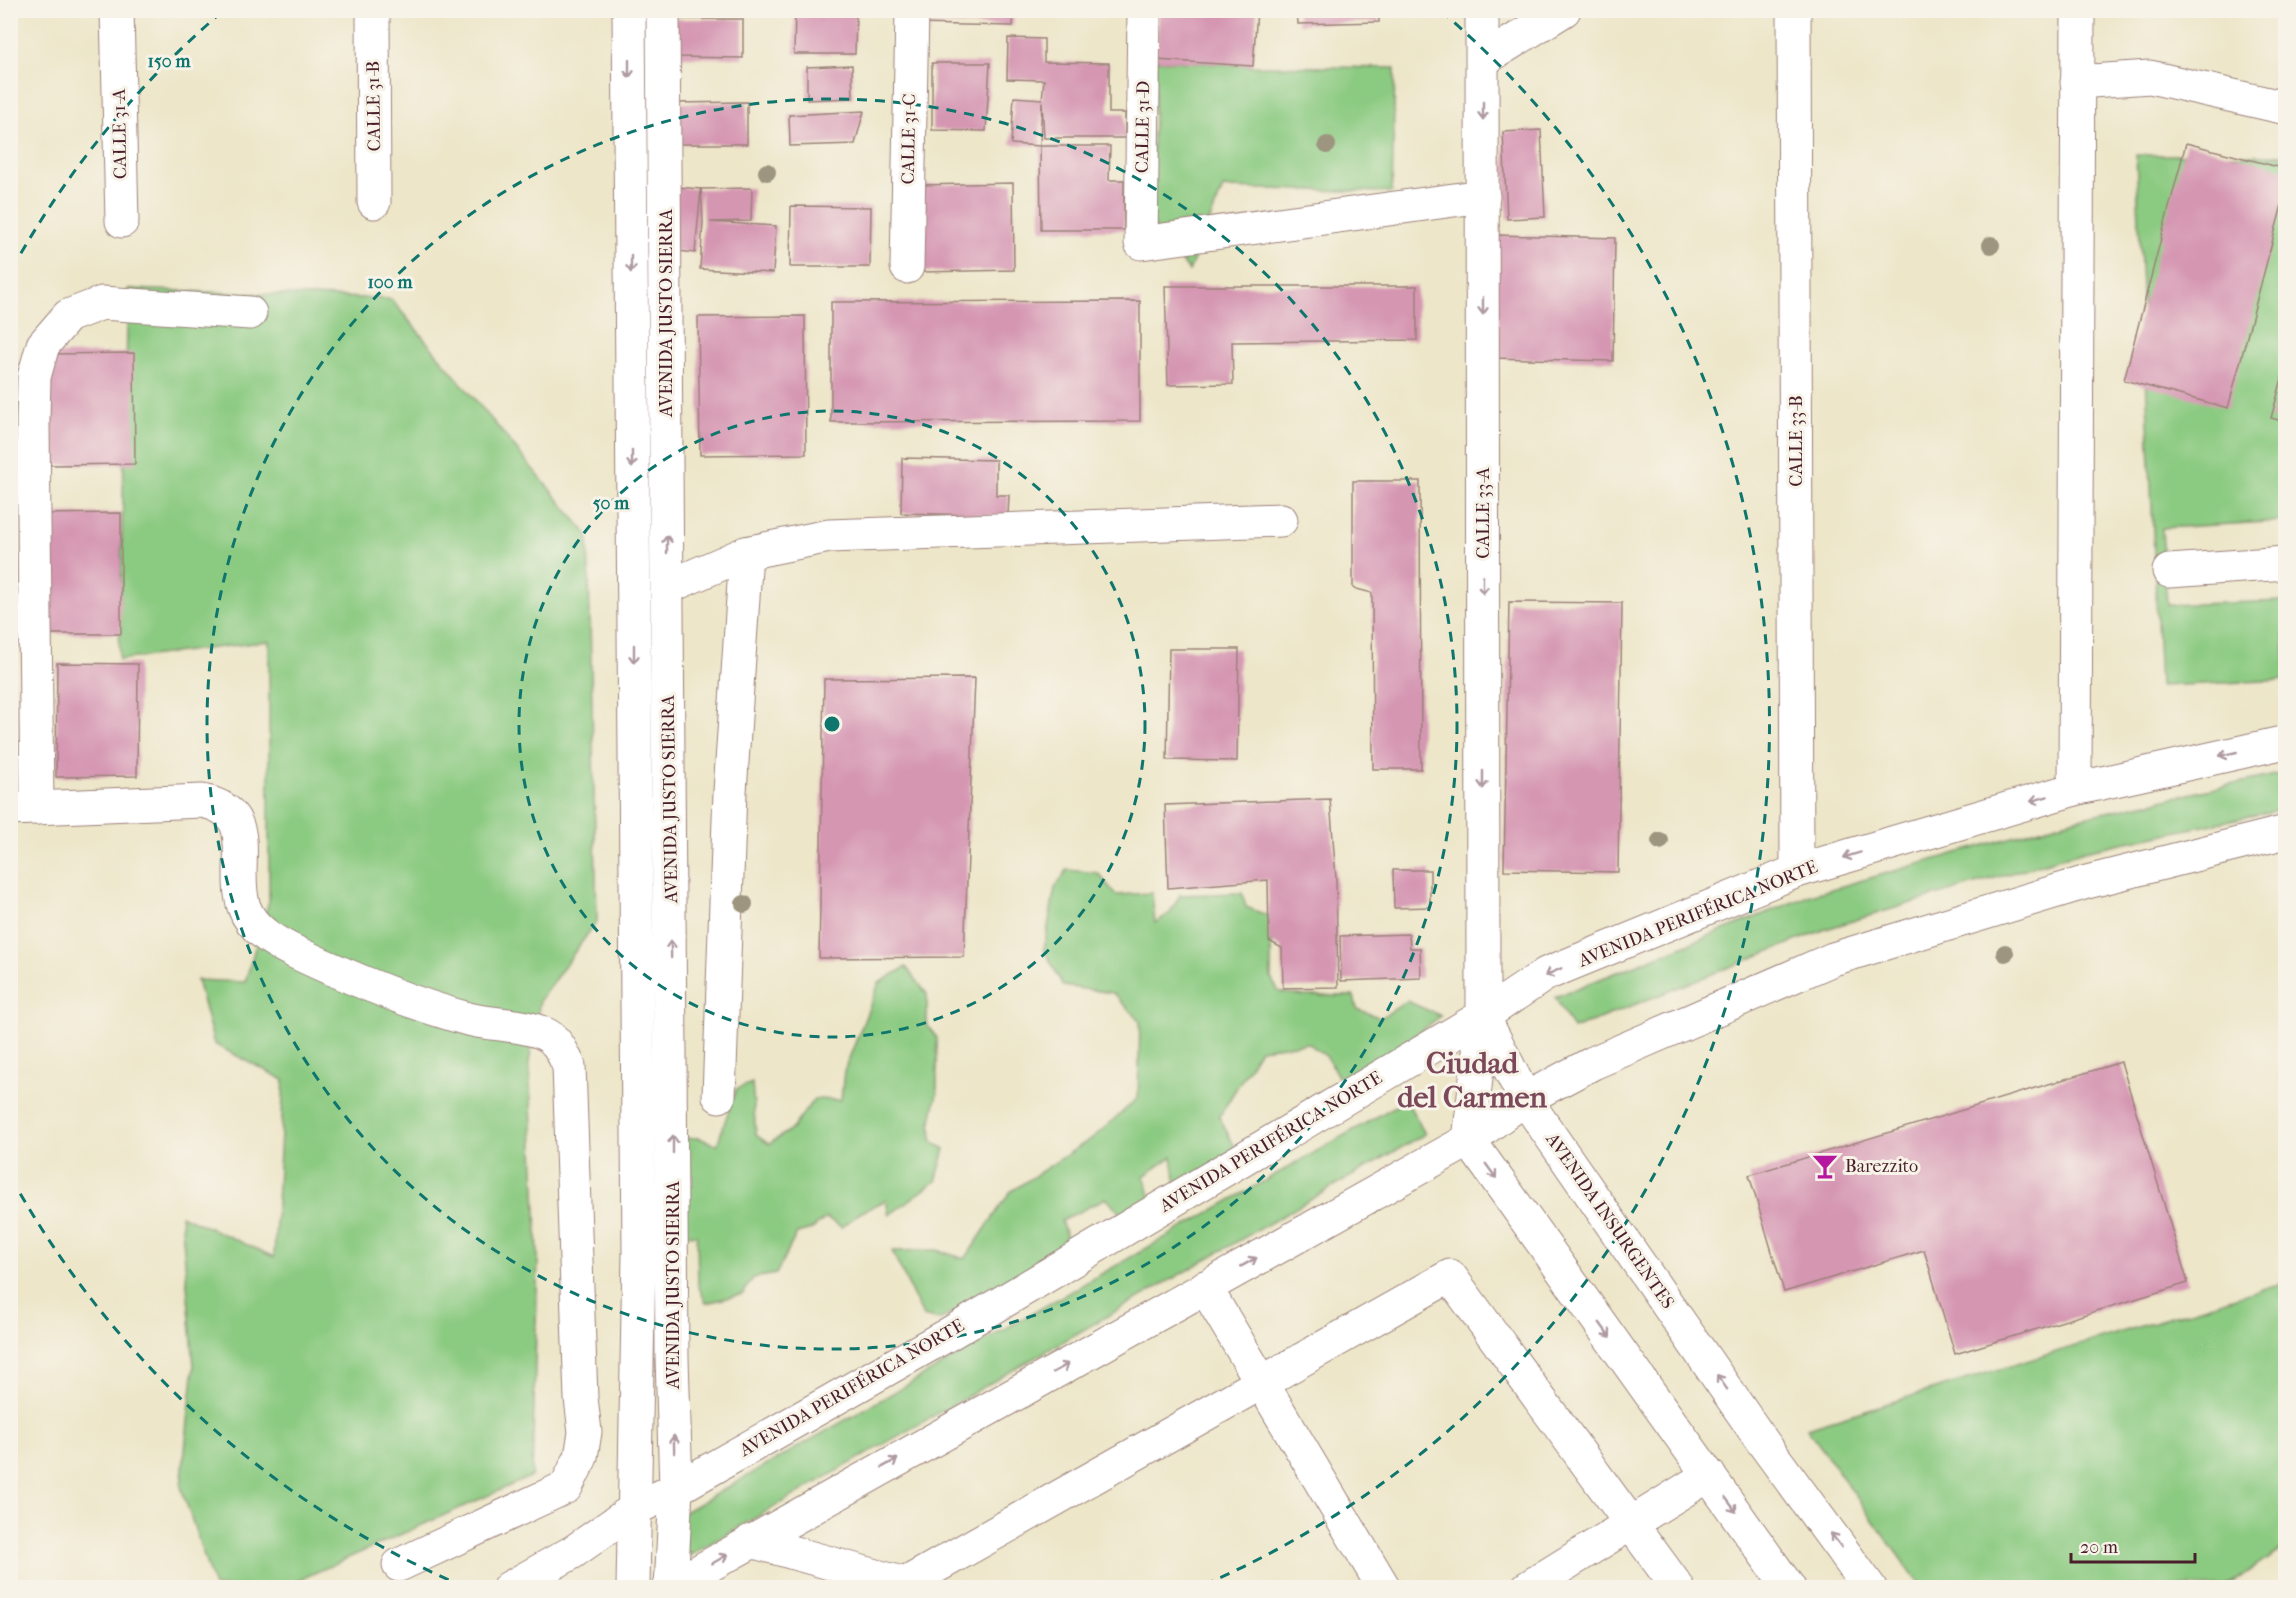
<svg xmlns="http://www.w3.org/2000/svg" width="2296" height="1598" font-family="'IM FELL French Canon',serif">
	<rect width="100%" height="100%" fill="#f7f3e8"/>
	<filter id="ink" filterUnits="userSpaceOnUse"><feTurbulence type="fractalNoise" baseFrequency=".0167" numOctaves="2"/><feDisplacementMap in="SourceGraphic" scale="12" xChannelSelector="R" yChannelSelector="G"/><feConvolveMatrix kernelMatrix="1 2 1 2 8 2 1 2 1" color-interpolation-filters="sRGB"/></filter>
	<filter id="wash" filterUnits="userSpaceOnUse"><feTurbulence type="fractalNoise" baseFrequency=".008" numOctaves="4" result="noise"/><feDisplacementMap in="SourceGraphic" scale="24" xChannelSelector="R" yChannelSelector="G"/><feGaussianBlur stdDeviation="1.35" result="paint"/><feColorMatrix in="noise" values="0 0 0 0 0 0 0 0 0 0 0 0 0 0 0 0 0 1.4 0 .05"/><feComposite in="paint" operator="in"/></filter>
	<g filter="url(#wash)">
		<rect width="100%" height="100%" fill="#ede6c9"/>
		<!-- green -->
		<g fill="#8bca81" stroke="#6a7456" stroke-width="1.5">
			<polygon points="1156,60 1253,66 1395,68 1392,192 1223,188 1189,271 1150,220"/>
			<polygon points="2136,155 2285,155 2285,521 2162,528 2167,605 2285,601 2285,680 2160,686"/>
			<polygon points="128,289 391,299 588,535 597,921 540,1000 529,1062 538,1255 532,1476 283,1587 214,1587 181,1487 194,1366 181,1215 274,1257 284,1080 214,1044 197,980 245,982 269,901 269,641 119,660"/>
			<polygon points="11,371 28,377 40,473 11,513"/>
			<polygon points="2285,773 2285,809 2084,851 1826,929 1573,1029 1555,997 1811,895 2079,818"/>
			<polygon points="1067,870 1098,873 1116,895 1152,893 1155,923 1170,913 1180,895 1242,893 1246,907 1271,917 1271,978 1279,992 1305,996 1354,996 1357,1009 1381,1018 1407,1001 1441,1016 1387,1056 1340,1080 1327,1057 1308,1043 1260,1049 1219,1117 1236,1149 1177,1190 1172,1157 1144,1176 1151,1198 1125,1218 1106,1198 1061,1221 1067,1238 1054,1259 939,1320 923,1316 892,1251 937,1250 965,1259 1010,1192 1094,1137 1138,1098 1140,1021 1113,993 1063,986 1044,949 1055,888"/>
			<polygon points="906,967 927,994 927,1025 937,1038 937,1093 931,1121 932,1142 945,1149 936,1181 889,1215 886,1200 860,1213 842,1227 826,1218 812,1229 797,1233 776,1274 753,1278 743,1294 706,1303 698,1285 697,1235 685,1234 685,1138 699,1138 717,1145 736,1089 752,1083 756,1135 769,1144 792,1129 814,1099 841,1100 844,1071 879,983"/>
			<polygon points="1406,1100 1425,1134 687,1557 681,1514"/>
			<polygon points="2285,1282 2285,1548 2225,1587 1921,1587 1807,1428"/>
		</g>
		<g id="blocks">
			<!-- building -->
			<g fill="#d596b2">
				<polygon points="795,10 856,10 855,54 794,54"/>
				<polygon points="915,10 1014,10 1013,26 915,24"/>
				<polygon points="1052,10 1100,10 1100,13 1052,15"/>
				<polygon points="1159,10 1257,10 1253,66 1156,60"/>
				<polygon points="1297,10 1379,10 1379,22 1298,24"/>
				<polygon points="674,19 743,19 743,58 673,57"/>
				<polygon points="1008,38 1044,39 1044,62 1109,63 1109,113 1125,113 1125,138 1044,138 1042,101 1040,146 1011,144 1014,97 1042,99 1044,80 1007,79"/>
				<polygon points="932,63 990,63 986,131 932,130"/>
				<polygon points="852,65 853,98 807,100 807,67"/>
				<polygon points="747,102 747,144 675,144 674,103"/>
				<polygon points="864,111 855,144 790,146 789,115"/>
				<polygon points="1541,130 1545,217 1507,219 1503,132"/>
				<polygon points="2186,143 2286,169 2286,190 2228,408 2124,380"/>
				<polygon points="1040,146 1110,146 1109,180 1124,180 1124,230 1041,230"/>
				<polygon points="1013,183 1014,270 922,272 919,185"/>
				<polygon points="676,187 701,189 695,253 670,250"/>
				<polygon points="752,188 751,221 710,222 776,226 773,273 700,269 703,222 701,189"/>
				<polygon points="791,206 871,207 870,267 790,267"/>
				<polygon points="1494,235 1615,238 1613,361 1491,358"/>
				<polygon points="1165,286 1417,286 1417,340 1232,342 1233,384 1168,385"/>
				<polygon points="1140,301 1140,421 831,422 831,302"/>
				<polygon points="805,316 806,454 700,455 698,317"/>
				<polygon points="134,353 135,464 49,465 48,354"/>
				<polygon points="2285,368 2286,368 2286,422 2271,418"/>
				<polygon points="902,458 996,460 996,495 1009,495 1008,516 901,513"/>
				<polygon points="1353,481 1420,481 1421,769 1373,769 1372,593 1353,588"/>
				<polygon points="121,513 121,634 38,634 38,514"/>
				<polygon points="1509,602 1622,603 1618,872 1504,870"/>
				<polygon points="1169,649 1239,649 1237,761 1167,760"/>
				<polygon points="57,663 138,664 137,776 56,777"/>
				<polygon points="975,678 964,957 819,958 824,679"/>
				<polygon points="1330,799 1336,879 1338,987 1283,988 1282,948 1269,941 1268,880 1168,888 1165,805"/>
				<polygon points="1393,870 1430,870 1430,907 1394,908"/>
				<polygon points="1409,934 1410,948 1420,948 1421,978 1341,981 1340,936"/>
				<polygon points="2121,1062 2188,1283 1955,1354 1924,1250 1784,1292 1749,1175"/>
			</g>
		</g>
	</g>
	<g filter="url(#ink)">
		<use href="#blocks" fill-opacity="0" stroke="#9c827a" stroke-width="1.5"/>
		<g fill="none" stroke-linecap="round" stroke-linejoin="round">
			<!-- minor casing -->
			<g stroke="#9c827a" stroke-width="35">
				<g id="minor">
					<polyline points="117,10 122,221"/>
					<polyline points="373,10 374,202"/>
					<polyline points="629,10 639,1253 633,1588"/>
					<polyline points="663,10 672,1358 676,1489 671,1588"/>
					<polyline points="1144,10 1141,243 1483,196"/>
					<polyline points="1482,10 1483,1016"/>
					<polyline points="1794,10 1797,871"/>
					<polyline points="1483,60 1564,10"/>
					<polyline points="2077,82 2150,77 2286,108"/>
					<polyline points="907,267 912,10"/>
					<polyline points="2169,571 2286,563"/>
					<polyline points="668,587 746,553 829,536 1281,520"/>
					<polyline points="2075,789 2078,10"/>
					<polyline points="37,808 33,421 34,377 43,345 68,316 102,303 250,313"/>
					<path d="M10,809L202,801C262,812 230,866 244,907C252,930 276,943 297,953C352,979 409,1003 468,1019C491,1025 524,1024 545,1034C558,1040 563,1054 569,1066L581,1398L585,1432L581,1457L566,1487L399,1565"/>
					<polyline points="719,1096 730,792 746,553"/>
					<polyline points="1205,1287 1384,1588"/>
					<polyline points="751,1541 905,1584 907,1588"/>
					<polyline points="905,1584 1450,1276 1678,1588"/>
					<polyline points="1527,1588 1709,1475"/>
				</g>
			</g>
			<!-- major casing -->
			<g stroke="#9c827a" stroke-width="35">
				<g id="major">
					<polyline points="1483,1016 1525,1099 1762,1441 1870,1588"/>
					<polyline points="1483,1016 1469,1140 1789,1588"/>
					<polyline points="509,1588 573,1552 633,1510 676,1489 947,1335 1483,1016 1546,974 1797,871 2075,789 2286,742"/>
					<polyline points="669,1588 1469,1140 1525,1099 1593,1063 1833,959 2087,882 2286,832"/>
				</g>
			</g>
			<!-- minor -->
			<use href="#minor" stroke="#fff" stroke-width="33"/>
			<!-- major -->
			<use href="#major" stroke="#fff" stroke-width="33"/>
		</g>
		<!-- trees -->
		<g fill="#9e9580">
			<circle cx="1327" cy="145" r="9"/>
			<circle cx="767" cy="172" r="9"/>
			<circle cx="1991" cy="245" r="9"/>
			<circle cx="1660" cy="841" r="9"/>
			<circle cx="744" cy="904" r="9"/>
			<circle cx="2005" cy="953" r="9"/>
		</g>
		<!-- one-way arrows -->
		<defs><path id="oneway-shaft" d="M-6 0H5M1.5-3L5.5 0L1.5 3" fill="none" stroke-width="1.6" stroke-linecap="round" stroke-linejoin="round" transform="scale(1.5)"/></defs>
		<g stroke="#ae9aa0">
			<use href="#oneway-shaft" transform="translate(629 69) rotate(90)"/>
			<use href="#oneway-shaft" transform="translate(1483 111) rotate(90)"/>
			<use href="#oneway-shaft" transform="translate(631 264) rotate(90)"/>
			<use href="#oneway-shaft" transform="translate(1483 306) rotate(90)"/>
			<use href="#oneway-shaft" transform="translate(632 459) rotate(90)"/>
			<use href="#oneway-shaft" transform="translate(667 544) rotate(-90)"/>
			<use href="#oneway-shaft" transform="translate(1483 585) rotate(90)"/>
			<use href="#oneway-shaft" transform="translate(634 654) rotate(90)"/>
			<use href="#oneway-shaft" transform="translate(2228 754) rotate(167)"/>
			<use href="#oneway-shaft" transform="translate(1483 780) rotate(90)"/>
			<use href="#oneway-shaft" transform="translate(2039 799) rotate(163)"/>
			<use href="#oneway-shaft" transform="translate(1852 855) rotate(163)"/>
			<use href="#oneway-shaft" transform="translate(671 949) rotate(-91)"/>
			<use href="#oneway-shaft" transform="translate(1553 972) rotate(156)"/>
			<use href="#oneway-shaft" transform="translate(673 1144) rotate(-90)"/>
			<use href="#oneway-shaft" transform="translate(1491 1171) rotate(54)"/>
			<use href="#oneway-shaft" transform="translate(1249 1262) rotate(-29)"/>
			<use href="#oneway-shaft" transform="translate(1605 1330) rotate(54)"/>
			<use href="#oneway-shaft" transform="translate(1061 1368) rotate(-29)"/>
			<use href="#oneway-shaft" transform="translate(1722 1382) rotate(-125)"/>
			<use href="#oneway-shaft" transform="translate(674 1444) rotate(-91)"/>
			<use href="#oneway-shaft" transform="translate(890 1463) rotate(-29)"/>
			<use href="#oneway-shaft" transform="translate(1731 1505) rotate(54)"/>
			<use href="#oneway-shaft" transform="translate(1836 1540) rotate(-127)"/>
			<use href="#oneway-shaft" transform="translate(720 1559) rotate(-30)"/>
		</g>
	</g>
	<!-- distance rings -->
	<g fill="none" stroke="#0f766e" stroke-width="3" stroke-dasharray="10 8">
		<circle cx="832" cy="724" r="313"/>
		<circle cx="832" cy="724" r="625"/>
		<path d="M465 1587A938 938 0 0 1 12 1179M12 269A938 938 0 0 1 223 11M1441 11A938 938 0 0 1 1199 1587"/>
	</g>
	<!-- icons -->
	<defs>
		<g id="bar-bare" transform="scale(2.07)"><path d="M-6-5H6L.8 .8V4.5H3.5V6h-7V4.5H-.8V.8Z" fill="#b5179e" stroke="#f7f3e8" stroke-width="2.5" paint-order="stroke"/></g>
	</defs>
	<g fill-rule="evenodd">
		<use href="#bar-bare" x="1825" y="1166"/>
	</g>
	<g text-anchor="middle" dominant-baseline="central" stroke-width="6" stroke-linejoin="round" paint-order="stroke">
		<!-- street labels -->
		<g font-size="18" fill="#4a1f2b" stroke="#f7f3e8">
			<text transform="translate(374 106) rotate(-91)">CALLE 31-B</text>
			<text transform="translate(1143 127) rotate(-89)">CALLE 31-D</text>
			<text transform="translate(120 134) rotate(-91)">CALLE 31-A</text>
			<text transform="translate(909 139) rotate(-89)">CALLE 31-C</text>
			<text transform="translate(666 313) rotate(-90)">AVENIDA JUSTO SIERRA</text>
			<text transform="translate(1796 441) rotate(-90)">CALLE 33-B</text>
			<text transform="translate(1483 513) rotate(-90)">CALLE 33-A</text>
			<text transform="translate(670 799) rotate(-91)">AVENIDA JUSTO SIERRA</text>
			<text transform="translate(1698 914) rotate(-22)">AVENIDA PERIFÉRICA NORTE</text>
			<text transform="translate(1271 1142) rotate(-31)">AVENIDA PERIFÉRICA NORTE</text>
			<text transform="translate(1610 1221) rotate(55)">AVENIDA INSURGENTES</text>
			<text transform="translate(673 1285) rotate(-90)">AVENIDA JUSTO SIERRA</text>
			<text transform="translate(852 1388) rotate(-30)">AVENIDA PERIFÉRICA NORTE</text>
		</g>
		<!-- poi labels -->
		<g font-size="18" fill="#4a1f2b" stroke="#f7f3e8" text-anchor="start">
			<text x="1845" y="1166">Barezzito</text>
		</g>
		<!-- town labels -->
		<g font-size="30" font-weight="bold" fill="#7b495a" stroke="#f7f3e8">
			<text x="1472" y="1063">Ciudad<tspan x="1472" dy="34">del Carmen</tspan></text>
		</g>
	</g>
	<circle cx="832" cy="724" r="9" fill="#0f766e" stroke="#f7f3e8" stroke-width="3"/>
	<g font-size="18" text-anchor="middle" font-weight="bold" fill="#0f766e" stroke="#f7f3e8" stroke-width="6" stroke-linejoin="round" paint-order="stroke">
		<text x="169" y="67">150 m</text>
		<text x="390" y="288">100 m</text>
		<text x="611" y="509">50 m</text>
	</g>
	<!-- margin -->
	<rect width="2296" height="1598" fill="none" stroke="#f7f3e8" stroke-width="36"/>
	<!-- scale -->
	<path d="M2071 1553v9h124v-9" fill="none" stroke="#4a1f2b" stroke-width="3"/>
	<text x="2080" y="1553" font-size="18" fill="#4a1f2b" stroke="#f7f3e8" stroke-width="4.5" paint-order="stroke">20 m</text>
</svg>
